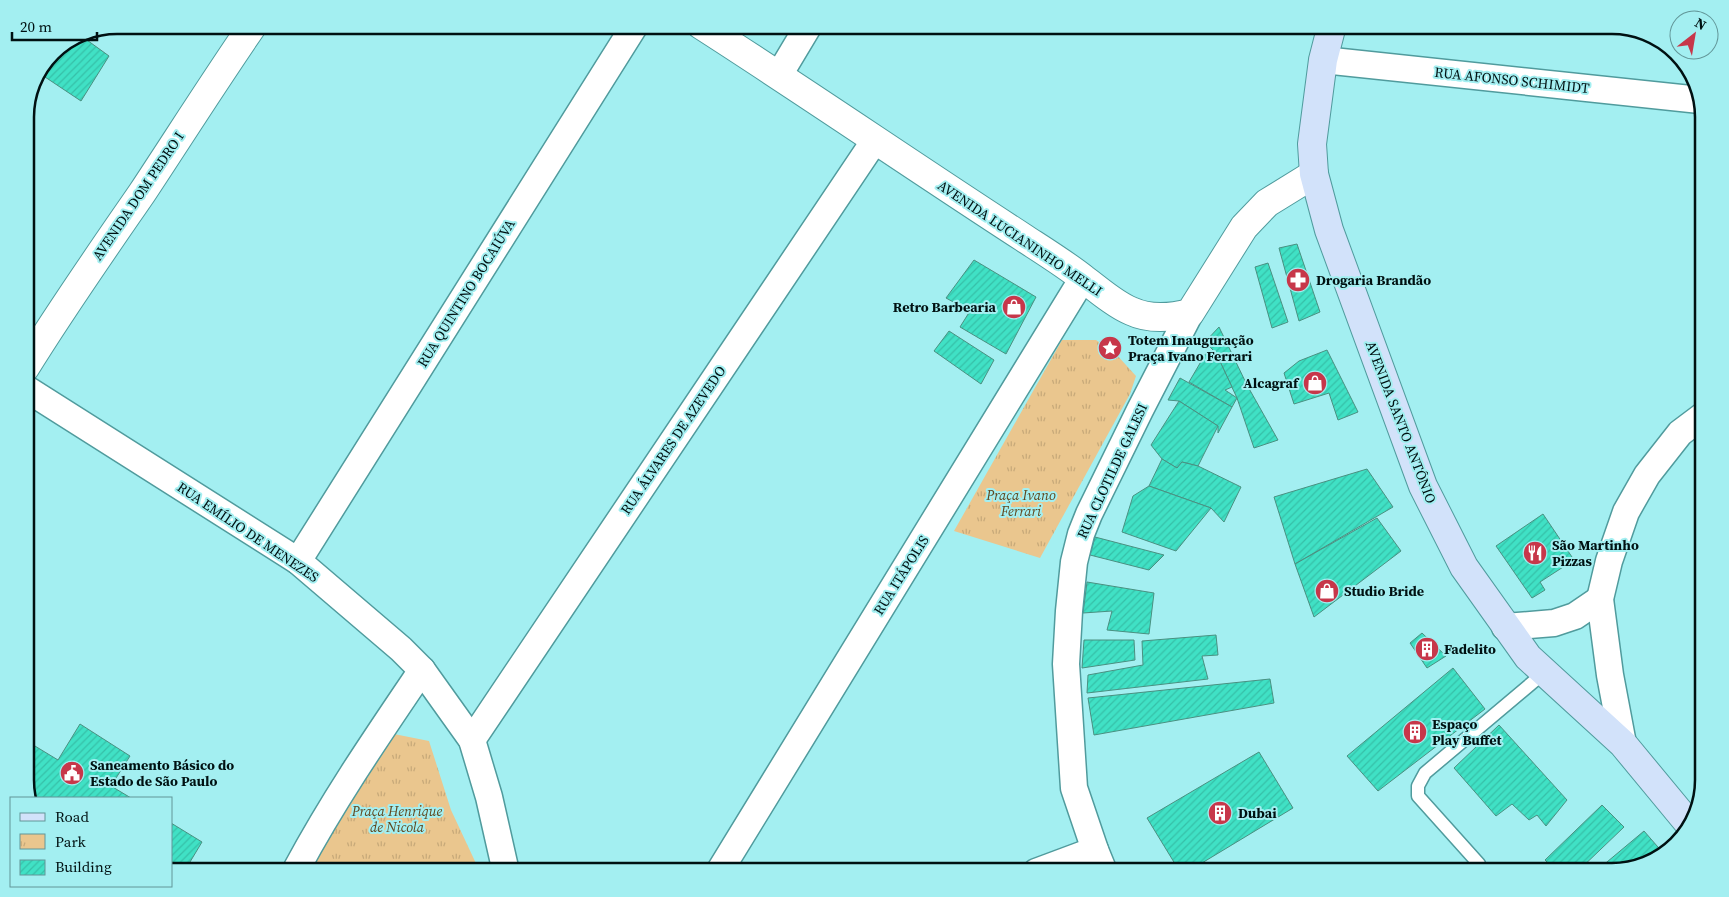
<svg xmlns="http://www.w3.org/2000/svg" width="1729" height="897" font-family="'Source Serif 4',serif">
	<defs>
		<pattern id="park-tufts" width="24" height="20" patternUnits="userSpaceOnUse" patternTransform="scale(1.25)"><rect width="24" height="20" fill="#eac68e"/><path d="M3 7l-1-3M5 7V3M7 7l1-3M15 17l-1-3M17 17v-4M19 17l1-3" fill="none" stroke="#c7a979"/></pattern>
		<pattern id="building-hatch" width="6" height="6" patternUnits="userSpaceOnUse" patternTransform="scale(1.25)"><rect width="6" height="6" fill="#40e1c5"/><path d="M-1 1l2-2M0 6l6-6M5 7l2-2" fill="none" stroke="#36c0a8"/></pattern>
	</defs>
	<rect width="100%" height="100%" fill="#a3eff1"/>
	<!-- park -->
	<g fill="url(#park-tufts)">
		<polygon points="1062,340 1096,340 1116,354 1136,376 1130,394 1040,558 954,531"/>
		<polygon points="389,733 429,741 451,810 480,872 313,872 312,867"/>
	</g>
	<!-- building -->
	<g fill="url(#building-hatch)" stroke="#4a9081">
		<polygon points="80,35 109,56 81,101 42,75 52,52 65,43 68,46"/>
		<polygon points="1297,244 1320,312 1299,321 1279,248"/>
		<polygon points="974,260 1036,297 1006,354 960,327 970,311 946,298"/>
		<polygon points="1268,263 1288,322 1272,328 1255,267"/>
		<polygon points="1219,327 1247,385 1278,440 1254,448 1237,398 1216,353 1205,342"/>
		<polygon points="949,331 994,360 981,384 934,351"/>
		<polygon points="1327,350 1358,412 1338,420 1329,393 1294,404 1284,373 1299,361"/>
		<polygon points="1206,353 1216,353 1232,387 1225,390 1237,398 1232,407 1189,382"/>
		<polygon points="1180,378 1232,407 1218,433 1218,426 1179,401 1168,400"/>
		<polygon points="1179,401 1218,426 1198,466 1182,462 1177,468 1162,459 1151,445"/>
		<polygon points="1162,459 1177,468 1182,462 1198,466 1241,487 1224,522 1211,508 1149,486"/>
		<polygon points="1367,469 1393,507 1295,564 1274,497"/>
		<polygon points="1149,486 1211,508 1176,551 1122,532 1133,496"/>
		<polygon points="1543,514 1574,560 1540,582 1545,590 1532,598 1496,546"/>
		<polygon points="1377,518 1401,551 1314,617 1295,564"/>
		<polygon points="1095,537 1164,555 1149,570 1090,555"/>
		<polygon points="1087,582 1154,593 1149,634 1107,630 1112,611 1083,613"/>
		<polygon points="1422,633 1446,656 1427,668 1410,643"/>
		<polygon points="1216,635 1218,655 1202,656 1208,679 1087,693 1088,675 1143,665 1142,641"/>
		<polygon points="1084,640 1134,640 1135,660 1082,668"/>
		<polygon points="1453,668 1485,709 1378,791 1347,756"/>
		<polygon points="1270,679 1274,703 1094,735 1088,698"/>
		<polygon points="80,724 130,756 111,786 131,798 29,798 25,787 25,740 58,760"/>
		<polygon points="1499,725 1567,800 1546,826 1537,815 1529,820 1512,804 1496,816 1454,768"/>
		<polygon points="1259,752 1293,808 1187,872 1180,872 1147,818"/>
		<polygon points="1602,805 1624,827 1577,872 1557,872 1545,860"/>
		<polygon points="171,823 202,842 184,872 171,872"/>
		<polygon points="1644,831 1664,854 1657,860 1613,872 1595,872"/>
	</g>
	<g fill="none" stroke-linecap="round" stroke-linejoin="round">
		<!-- service casing -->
		<g stroke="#509b9d" stroke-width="15">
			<polyline id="service" points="1479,864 1418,796 1418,786 1425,773 1545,672"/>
		</g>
		<!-- minor casing -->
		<g stroke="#509b9d" stroke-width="29">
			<g id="minor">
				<polyline points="1323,60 1700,100"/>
				<polyline points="779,75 809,25"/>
				<polyline points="25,388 298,561 401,649 422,670 472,740 489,797 506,872"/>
				<polyline points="298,561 635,25"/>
				<polyline points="1505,627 1554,623 1575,616 1600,599"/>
				<polyline points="472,740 875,140"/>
				<polyline points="1623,744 1610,675 1600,599 1609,561 1626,512 1647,475 1680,433 1704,415"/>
				<path d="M296,872L297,868C334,799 378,735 422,670"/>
				<polyline points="719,872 1083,278"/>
				<polyline points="1036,872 1095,850"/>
				<polyline points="1104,872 1095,850 1074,788 1066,664 1069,611 1074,562 1081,534 1089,514 1140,410 1190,313"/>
			</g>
		</g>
		<!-- tertiary casing -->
		<g stroke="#509b9d" stroke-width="30">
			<g id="tertiary">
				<path d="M701,25C810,95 916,168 1024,238C1044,251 1065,264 1084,279C1099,290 1114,304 1131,311C1150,320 1170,318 1190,313L1244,227L1267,203L1314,174"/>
				<path d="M25,368C62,308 102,251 142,193C179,137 215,80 253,25"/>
			</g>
		</g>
		<!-- secondary casing -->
		<g stroke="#509b9d" stroke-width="30">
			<polyline id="secondary" points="1332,25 1323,60 1312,144 1314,174 1329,230 1423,486 1464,567 1528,657 1623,744 1690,825"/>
		</g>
		<!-- service -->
		<use href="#service" stroke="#fff" stroke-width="12"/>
		<!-- minor -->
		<use href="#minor" stroke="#fff" stroke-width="26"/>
		<!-- tertiary -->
		<use href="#tertiary" stroke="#fff" stroke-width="28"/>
		<!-- secondary -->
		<use href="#secondary" stroke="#d2e2fa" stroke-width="28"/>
	</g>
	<!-- icons -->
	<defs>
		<g id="pharmacy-disc" transform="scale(1.25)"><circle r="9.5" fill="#c7374a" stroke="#a3eff1"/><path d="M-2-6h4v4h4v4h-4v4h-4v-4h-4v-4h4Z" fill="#fff"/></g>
		<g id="shop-disc" transform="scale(1.25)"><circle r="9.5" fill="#c7374a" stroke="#a3eff1"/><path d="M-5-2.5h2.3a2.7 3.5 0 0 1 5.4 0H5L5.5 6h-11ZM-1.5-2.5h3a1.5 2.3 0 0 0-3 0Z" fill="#fff"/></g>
		<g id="sight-disc" transform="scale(1.25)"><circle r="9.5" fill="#c7374a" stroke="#a3eff1"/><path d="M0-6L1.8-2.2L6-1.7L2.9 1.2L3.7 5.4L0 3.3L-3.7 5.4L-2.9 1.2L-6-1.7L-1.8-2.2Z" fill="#fff"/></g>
		<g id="restaurant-disc" transform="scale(1.25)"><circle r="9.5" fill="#c7374a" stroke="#a3eff1"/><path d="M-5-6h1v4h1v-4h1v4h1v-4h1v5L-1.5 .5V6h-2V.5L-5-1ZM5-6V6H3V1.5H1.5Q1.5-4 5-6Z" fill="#fff"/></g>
		<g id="building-disc" transform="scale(1.25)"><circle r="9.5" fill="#c7374a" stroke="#a3eff1"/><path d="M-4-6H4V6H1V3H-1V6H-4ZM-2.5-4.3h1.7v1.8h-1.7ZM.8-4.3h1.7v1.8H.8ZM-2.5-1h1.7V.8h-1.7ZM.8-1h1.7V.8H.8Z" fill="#fff"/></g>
		<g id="civic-disc" transform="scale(1.25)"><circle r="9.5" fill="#c7374a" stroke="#a3eff1"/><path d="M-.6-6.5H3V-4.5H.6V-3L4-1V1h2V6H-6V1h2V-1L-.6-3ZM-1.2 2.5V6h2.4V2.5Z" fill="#fff"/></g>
	</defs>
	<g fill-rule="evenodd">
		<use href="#pharmacy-disc" x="1298" y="280"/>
		<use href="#shop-disc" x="1014" y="307"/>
		<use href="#sight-disc" x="1110" y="348"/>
		<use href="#shop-disc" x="1315" y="383"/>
		<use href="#restaurant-disc" x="1535" y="553"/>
		<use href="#shop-disc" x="1327" y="591"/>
		<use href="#building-disc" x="1427" y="649"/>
		<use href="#building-disc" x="1415" y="732"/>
		<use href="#civic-disc" x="72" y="773"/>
		<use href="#building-disc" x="1220" y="813"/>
	</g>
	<g text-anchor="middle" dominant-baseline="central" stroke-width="4" stroke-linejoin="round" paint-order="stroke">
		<!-- street labels -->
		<g font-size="14" fill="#001112" stroke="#a3eff1">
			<text transform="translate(1512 80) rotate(6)">RUA AFONSO SCHIMIDT</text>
			<text transform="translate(138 196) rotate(-56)">AVENIDA DOM PEDRO I</text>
			<text transform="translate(1020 238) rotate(34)">AVENIDA LUCIANINHO MELLI</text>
			<text transform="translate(466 293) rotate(-58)">RUA QUINTINO BOCAIÚVA</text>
			<text transform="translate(1401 422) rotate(69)">AVENIDA SANTO ANTÔNIO</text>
			<text transform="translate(673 440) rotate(-56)">RUA ÁLVARES DE AZEVEDO</text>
			<text transform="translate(1112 471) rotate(-65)">RUA CLOTILDE GALESI</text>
			<text transform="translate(248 532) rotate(34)">RUA EMÍLIO DE MENEZES</text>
			<text transform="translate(901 575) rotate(-58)">RUA ITÁPOLIS</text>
		</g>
		<!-- poi labels -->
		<g font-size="14" font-weight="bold" fill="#001112" stroke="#a3eff1" text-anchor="start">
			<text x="1316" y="280">Drogaria Brandão</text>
			<text x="996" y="307" text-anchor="end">Retro Barbearia</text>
			<text x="1128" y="340">Totem Inauguração<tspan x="1128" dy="16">Praça Ivano Ferrari</tspan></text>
			<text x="1298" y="383" text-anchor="end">Alcagraf</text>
			<text x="1552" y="545">São Martinho<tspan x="1552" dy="16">Pizzas</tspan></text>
			<text x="1344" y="591">Studio Bride</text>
			<text x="1444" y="649">Fadelito</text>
			<text x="1432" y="724">Espaço<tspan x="1432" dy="16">Play Buffet</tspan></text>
			<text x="90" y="765">Saneamento Básico do<tspan x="90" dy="16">Estado de São Paulo</tspan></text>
			<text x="1238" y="813">Dubai</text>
		</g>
		<!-- park labels -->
		<g font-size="14" font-style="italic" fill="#60471e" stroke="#a3eff1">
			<text x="1021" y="495">Praça Ivano<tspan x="1021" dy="16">Ferrari</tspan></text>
			<text x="397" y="811">Praça Henrique<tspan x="397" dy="16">de Nicola</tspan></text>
		</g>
	</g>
	<!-- crop -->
	<path d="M0 0H1729V897H0ZM117 34H1612A83 83 0 0 1 1695 117V780A83 83 0 0 1 1612 863H117A83 83 0 0 1 34 780V117A83 83 0 0 1 117 34Z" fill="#a3eff1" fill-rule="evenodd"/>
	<path fill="none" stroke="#001112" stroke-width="2.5" d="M117 34H1612A83 83 0 0 1 1695 117V780A83 83 0 0 1 1612 863H117A83 83 0 0 1 34 780V117A83 83 0 0 1 117 34Z"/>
	<!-- legend -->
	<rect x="10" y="797" width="162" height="90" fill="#a3eff1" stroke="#629698"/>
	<rect x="20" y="813" width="25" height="8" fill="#d2e2fa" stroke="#629698"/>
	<text x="55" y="822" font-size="15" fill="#001112">Road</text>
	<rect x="20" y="834" width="25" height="15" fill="url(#park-tufts)" stroke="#629698"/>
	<text x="55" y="847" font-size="15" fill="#001112">Park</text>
	<rect x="20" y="860" width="25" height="15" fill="url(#building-hatch)" stroke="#629698"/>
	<text x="55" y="872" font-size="15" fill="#001112">Building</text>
	<!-- north arrow -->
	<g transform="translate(1694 35) rotate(31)"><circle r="24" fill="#a3eff1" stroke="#629698"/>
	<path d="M0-4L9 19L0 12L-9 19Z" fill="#c7374a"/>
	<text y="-8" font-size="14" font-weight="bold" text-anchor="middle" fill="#001112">N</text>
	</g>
	<!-- scale -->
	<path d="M12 32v8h85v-8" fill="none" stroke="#001112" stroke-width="2.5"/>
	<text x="20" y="32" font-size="15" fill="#001112" stroke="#a3eff1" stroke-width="4" paint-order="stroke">20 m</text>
</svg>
